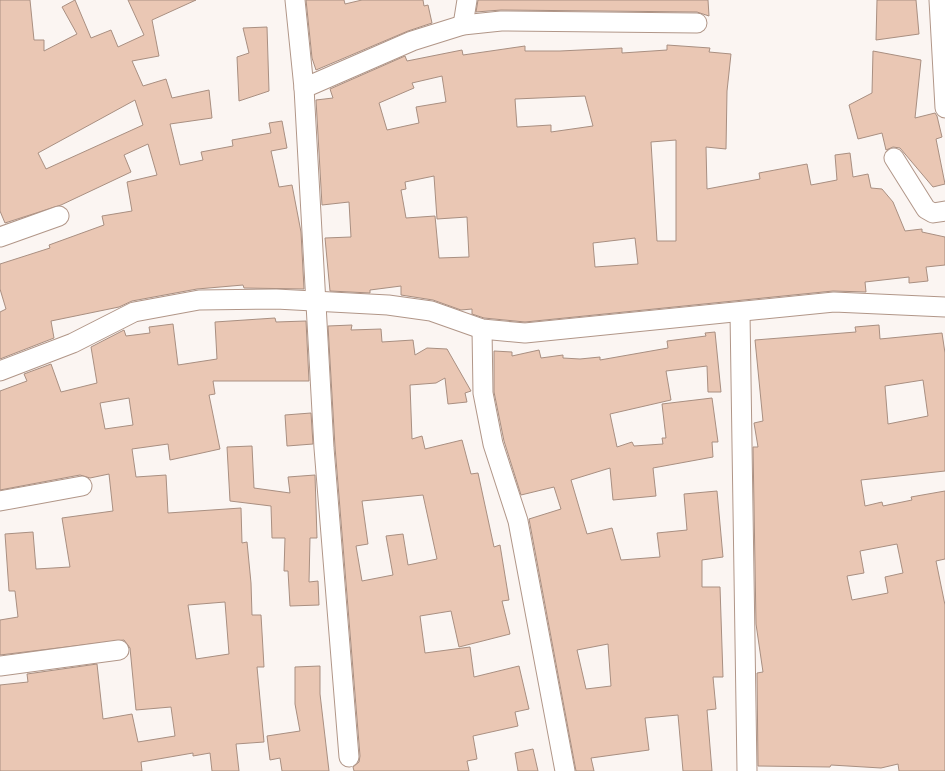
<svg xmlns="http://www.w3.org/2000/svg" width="945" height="771" font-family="Rubik,sans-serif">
	<rect width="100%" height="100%" fill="#fbf5f2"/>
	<!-- building -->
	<g fill="#eac7b4" stroke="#a98f81" fill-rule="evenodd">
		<path d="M0,0H30L34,40H44V51L77,34L62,7L75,0L91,38L111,30L118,47L144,35L128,0H196L152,20L159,56L132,61L143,86L166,79L172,98L209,90L212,118L170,124L180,165L203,160L201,152L233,146L232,140L271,133L269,123L282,121L287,148L271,151L279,187L292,185L301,232L304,289L244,288L243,285L197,289L132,301L119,307L51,321L54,338L0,359V312L6,309L0,289V264L50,248L49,245L104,225L102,216L132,211L127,182L157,175L148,144L124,155L131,172L61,205L5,223L0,211ZM135,100L143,125L46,169L38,153Z"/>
		<polygon points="306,0 344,0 345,4 362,0 423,0 424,6 428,5 432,23 408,31 316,70 312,58"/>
		<polygon points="478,0 708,0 709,16 697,12 501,10 476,12"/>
		<polygon points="877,0 916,0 919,34 876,40"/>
		<polygon points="267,27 269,91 239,101 237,57 249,53 243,28"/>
		<path d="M667,45L710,48L709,52L731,54L727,91L726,149L706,147L707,189L760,179L759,173L807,164L811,185L837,180L835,155L850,153L853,177L868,174L871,188L882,189L893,202L905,231L922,229V232L945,237V265L926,267L928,281L909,283V277L865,282L866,292L833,291L525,322L484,318L472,314V309L461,310L433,300L401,295V286L370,290V293L330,291L325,238L351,237L349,202L322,205L316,100L333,98L330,89L405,56L407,61L462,50L463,55L525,46V51H560L622,48V53L667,50ZM442,76L446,102L416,107L419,123L387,130L379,103L414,88L412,83ZM585,96L593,126L551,132V125L517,127L515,99ZM676,140V241H657L651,142ZM434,176L437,219L467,217L469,257L439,258L435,216L406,218L401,190L406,189L405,182ZM635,238L638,264L595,267L593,243Z"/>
		<polygon points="873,51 921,60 915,118 935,113 937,116 942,137 936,139 945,184 933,187 900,148 893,147 886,150 882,133 858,139 849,105 872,93"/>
		<path d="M275,318L276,322L306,321L309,381H213L215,394L209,395L220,449L170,460L168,444L132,449L136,477L166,475L168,513L241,508L242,543L247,542L251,583L252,615H261L264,667H257L264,742L236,744L239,771H212L210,753L193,756V753L141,762L142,771H0V685L28,682L27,674L97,664L103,719L132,714L138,742L175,736L171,707L136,710L130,648L124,640L0,655V620L18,617L15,591H9L5,534L33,532L36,569L70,567L62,518L113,511L109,474L90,478L80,475L0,490V391L27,381L24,374L51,364L61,392L97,383L91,347L124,330L126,336L150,333L149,327L173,324L178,365L217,359L215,322ZM129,398L133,425L105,429L100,403ZM225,602L229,654L196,659L188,605Z"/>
		<path d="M352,325L351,330L381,329L382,342L413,340L415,355L427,348L447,349L471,391L465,393L467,402L448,404L445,378L436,383L410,385L412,439L422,436L425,449L462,440L471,474L478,473L494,547L500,545L509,600L502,601L510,634L459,647L451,611L420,616L425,653L470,647L474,677L519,666L529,709L515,712L518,726L473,736L477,759L467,761L469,771H354L353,767L359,762L360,756L335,447L328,326ZM423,495L437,559L408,565L403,534L386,536L393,575L362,581L356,546L368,544L362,501Z"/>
		<path d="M879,325L880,339L942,333L945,353V471L861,480L865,506L882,502L883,506L912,500L911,497L945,491V559L936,561L945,605V771H899L898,764L881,768L831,765L830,767L758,766L757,673L763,672L756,624L753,447H758L754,423L763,421L755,340L856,332L855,327ZM923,380L928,416L888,424L885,386ZM897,544L903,573L885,577L888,593L852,600L847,576L864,573L860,551Z"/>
		<path d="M715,332L721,392H708L707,366L666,371L671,400L610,414L617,447L632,442L634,446L663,444L662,438H666L662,404L712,398L718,442H712L713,457L653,468L656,496L613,500L610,468L571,480L587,534L612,528L621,560L660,557L657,533L687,530L684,494L717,491L723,557L702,560V587H720L723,677H713L716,709L707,710L712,771H683L678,715L645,718L649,750L591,758L594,771H576L529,519L561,509L554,487L521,495L504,441L494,392V351L512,352V356L539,350L541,358L563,355V358L580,359L600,357V360L668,348L667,341L706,336L705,333ZM608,644L611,686L586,689L577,650Z"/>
		<polygon points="311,413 313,444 287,446 285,415"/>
		<polygon points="252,446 254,488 290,493 288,477 315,475 317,538 310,538 309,582 318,581 319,605 290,606 288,571 284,571 285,538 272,538 271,506 230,501 227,447"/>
		<polygon points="320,666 320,694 329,771 282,771 280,758 270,760 267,736 300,731 295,704 295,667"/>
		<polygon points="533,749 538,771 518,771 515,753"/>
	</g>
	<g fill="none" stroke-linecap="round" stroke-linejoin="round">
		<!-- minor casing -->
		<g stroke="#b19688" stroke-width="21">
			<g id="minor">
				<polyline points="295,0 304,88 324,448 349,757"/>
				<polyline points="939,0 945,108"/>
				<polyline points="463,25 467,0"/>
				<polyline points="304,88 412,41 463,25 501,21 697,23"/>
				<polyline points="894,158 926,209 933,213 945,211"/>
				<polyline points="0,237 59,216"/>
				<polyline points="740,313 747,771"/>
				<polyline points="482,329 483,393 493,444 518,521 565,771"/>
				<polyline points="0,371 73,343 134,312 199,300 276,299 388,305 431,311 482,329 525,333 834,302 945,307"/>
				<polyline points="0,501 82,486"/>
				<polyline points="0,666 119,650"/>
			</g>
		</g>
		<!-- minor -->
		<use href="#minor" stroke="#fff" stroke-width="19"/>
	</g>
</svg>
